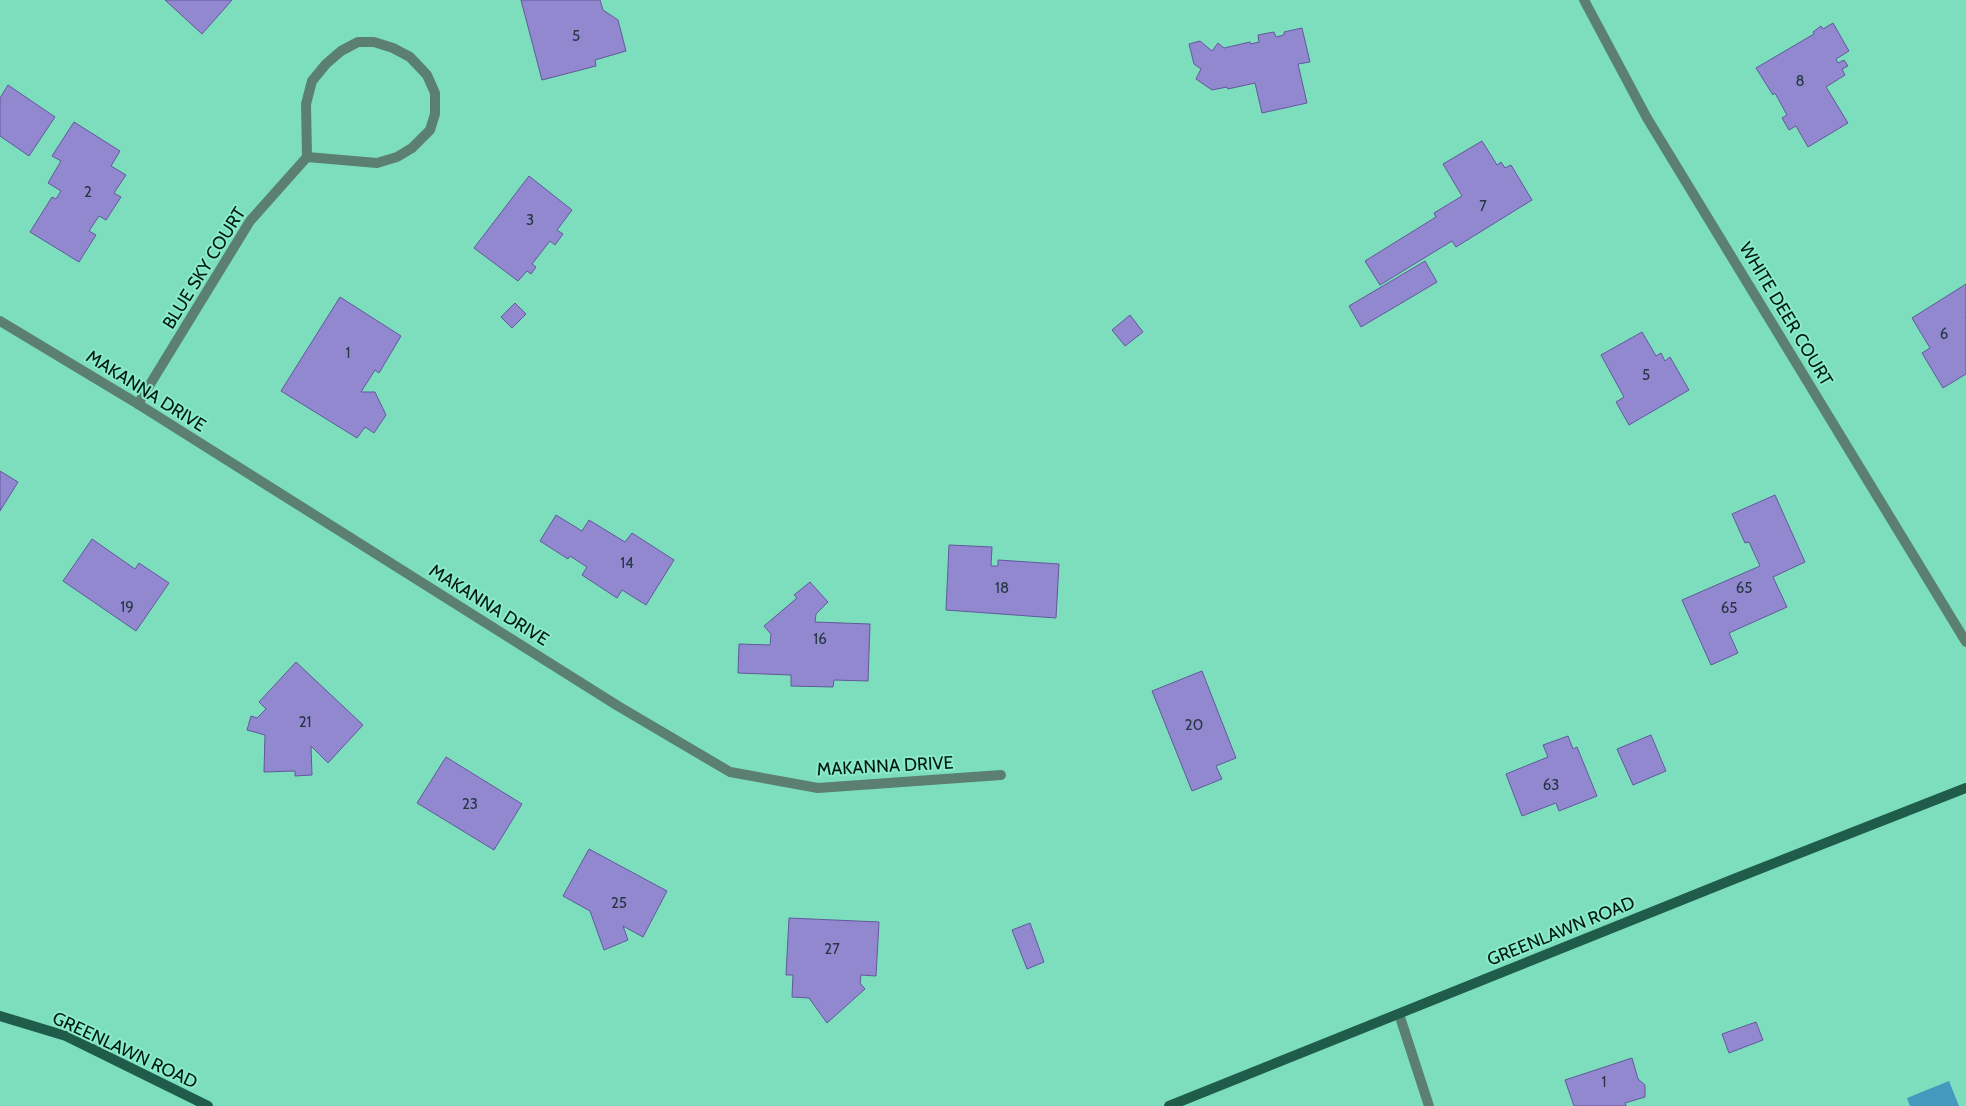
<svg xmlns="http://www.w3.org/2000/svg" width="1966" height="1106" font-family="Cabin,sans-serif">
	<rect width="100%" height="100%" fill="#7ddebd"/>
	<!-- water -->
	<polygon fill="#4399be" points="1949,1081 1959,1106 1910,1106 1907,1098"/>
	<!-- building -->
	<g fill="#9288d0" stroke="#62589b">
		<polygon points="165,0 232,0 202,34"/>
		<polygon points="521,0 600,0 603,10 618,20 626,51 595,60 596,66 542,80"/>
		<polygon points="1833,23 1849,51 1836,59 1838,63 1844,60 1848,66 1842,69 1845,75 1826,87 1848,123 1808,147 1796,126 1789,130 1782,118 1787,115 1775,93 1773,95 1756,68 1814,34 1813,32 1821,26 1823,29"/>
		<polygon points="1302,28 1310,62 1298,64 1307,103 1262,113 1255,83 1228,89 1227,87 1212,90 1196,79 1201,69 1194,64 1189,44 1200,41 1212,51 1218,43 1224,48 1250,42 1251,44 1259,42 1258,35 1274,32 1276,37 1284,35 1284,32"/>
		<polygon points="8,85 55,117 29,156 0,136 0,98"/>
		<polygon points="74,122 120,151 111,166 126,175 114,193 121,197 106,220 99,216 89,231 96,235 79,262 30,232 52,197 56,199 61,191 48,183 61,161 52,156"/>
		<polygon points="1482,141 1497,165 1501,162 1505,168 1511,165 1532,200 1456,247 1452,241 1380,285 1365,261 1436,217 1434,213 1462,196 1443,164"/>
		<polygon points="529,176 572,210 557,230 563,234 555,245 550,241 532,264 536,267 531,274 527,271 518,281 474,248"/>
		<polygon points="1425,261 1437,282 1361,327 1349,306"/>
		<polygon points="1966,284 1966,316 1965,317 1966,319 1966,374 1943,388 1922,353 1930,348 1912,318"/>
		<polygon points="340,297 401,336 379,373 375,370 361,392 375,392 386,415 374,433 365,427 357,438 281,391"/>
		<polygon points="515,303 526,314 512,328 501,317"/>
		<polygon points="1130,315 1143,332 1125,346 1112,330"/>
		<polygon points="1642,332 1656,356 1661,353 1665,361 1670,357 1689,390 1629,425 1616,402 1624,397 1601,355"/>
		<polygon points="0,471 18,482 0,511"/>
		<polygon points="1775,495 1805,562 1773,577 1787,607 1729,633 1738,653 1711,665 1682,600 1760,566 1749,542 1745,543 1732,514"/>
		<polygon points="556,515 582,531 589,520 625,542 632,533 674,560 646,605 622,590 617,598 582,575 587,567 570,556 568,559 540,541"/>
		<polygon points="92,539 135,569 139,563 169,583 136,631 63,581"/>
		<polygon points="949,545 992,547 991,566 998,566 998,560 1059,564 1056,618 946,610"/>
		<polygon points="810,582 828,602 816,614 815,622 870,624 868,681 834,680 833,687 791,686 791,675 738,673 739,644 770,645 771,634 764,626 797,598 794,595"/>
		<polygon points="296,662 363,725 328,763 311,746 312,775 295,776 295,771 264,772 265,735 247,730 251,716 257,718 266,709 259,702"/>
		<polygon points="1202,671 1236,758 1216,766 1222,779 1192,791 1152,691"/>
		<polygon points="1651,735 1666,771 1633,785 1617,749"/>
		<polygon points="1568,736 1573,749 1577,747 1597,796 1559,811 1556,803 1522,816 1506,774 1548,757 1543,745"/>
		<polygon points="446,757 522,804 494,850 417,803"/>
		<polygon points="589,849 667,891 643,937 623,926 628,940 604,950 590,911 563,896"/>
		<polygon points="789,918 879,922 876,976 861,975 860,983 865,989 827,1023 809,998 792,997 793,975 786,975"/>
		<polygon points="1030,923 1044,962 1027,969 1012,930"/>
		<polygon points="1756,1022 1763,1040 1729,1053 1722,1034"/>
		<polygon points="1632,1058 1638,1079 1645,1085 1645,1097 1625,1103 1626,1106 1574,1106 1565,1080"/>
	</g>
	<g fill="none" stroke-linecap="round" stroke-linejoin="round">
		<!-- minor -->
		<g stroke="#5b8072" stroke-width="10">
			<polyline points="1584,0 1647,118 1966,642"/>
			<polyline points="0,321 138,404 618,706 730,772 818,788 1001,775"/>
			<polyline points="138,404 250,221 307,157 377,163 397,157 412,148 430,130 435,114 435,93 427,75 410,57 393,48 374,42 358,42 341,51 326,64 312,81 306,104 307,157"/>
			<polyline points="1399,1014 1429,1106"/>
		</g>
		<!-- secondary -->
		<g stroke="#1f5d4a" stroke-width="10">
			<polyline points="0,1016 66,1036 208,1106"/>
			<polyline points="1169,1106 1734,879 1966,788"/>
		</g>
	</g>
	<g text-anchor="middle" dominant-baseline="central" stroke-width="4" stroke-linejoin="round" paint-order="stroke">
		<!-- number labels -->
		<g font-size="15" fill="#243642">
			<text x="576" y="36">5</text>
			<text x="1800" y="81">8</text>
			<text x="88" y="192">2</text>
			<text x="1483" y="206">7</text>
			<text x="530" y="220">3</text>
			<text x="1944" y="334">6</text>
			<text x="348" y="353">1</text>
			<text x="1646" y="375">5</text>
			<text x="627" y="563">14</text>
			<text x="1002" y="588">18</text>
			<text x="1744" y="588">65</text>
			<text x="127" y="607">19</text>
			<text x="1729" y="608">65</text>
			<text x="820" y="639">16</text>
			<text x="305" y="722">21</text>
			<text x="1194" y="725">20</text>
			<text x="1551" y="785">63</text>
			<text x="470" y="804">23</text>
			<text x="619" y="903">25</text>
			<text x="832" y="949">27</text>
			<text x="1604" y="1082">1</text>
		</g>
		<!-- street labels -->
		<g font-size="18" fill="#001a12" stroke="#8aebc9">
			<text transform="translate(204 268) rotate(-58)">BLUE SKY COURT</text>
			<text transform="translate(1786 314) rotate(59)">WHITE DEER COURT</text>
			<text transform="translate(146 391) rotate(32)">MAKANNA DRIVE</text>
			<text transform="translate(489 605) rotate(32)">MAKANNA DRIVE</text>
			<text transform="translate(885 766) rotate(-3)">MAKANNA DRIVE</text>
			<text transform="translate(1561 931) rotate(-22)">GREENLAWN ROAD</text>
			<text transform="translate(125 1050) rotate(25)">GREENLAWN ROAD</text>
		</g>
	</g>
</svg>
